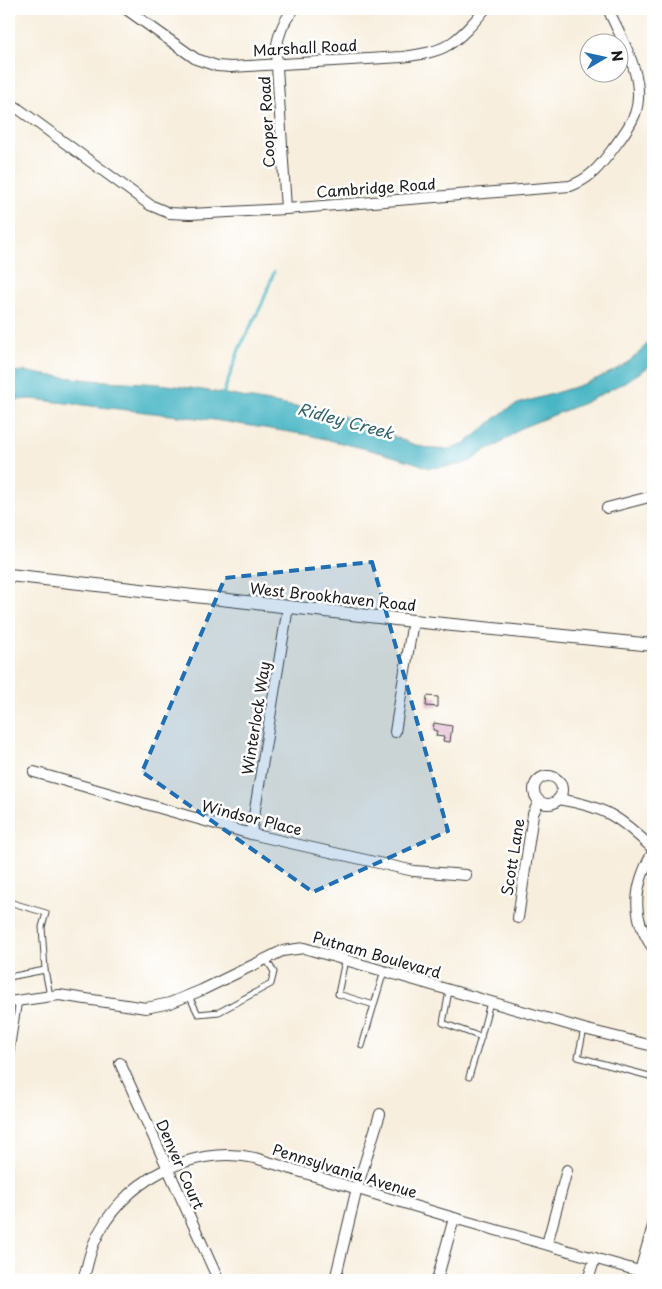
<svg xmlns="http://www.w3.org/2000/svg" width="662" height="1289" font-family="'Playpen Sans',sans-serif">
	<rect width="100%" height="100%" fill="#fff"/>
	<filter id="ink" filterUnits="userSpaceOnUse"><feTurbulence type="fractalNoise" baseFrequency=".02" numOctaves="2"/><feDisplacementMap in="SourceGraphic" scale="10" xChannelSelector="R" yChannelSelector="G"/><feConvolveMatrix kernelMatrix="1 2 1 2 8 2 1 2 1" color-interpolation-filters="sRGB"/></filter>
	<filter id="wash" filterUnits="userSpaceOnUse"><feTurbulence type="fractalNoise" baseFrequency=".0096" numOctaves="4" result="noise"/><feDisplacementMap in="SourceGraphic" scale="20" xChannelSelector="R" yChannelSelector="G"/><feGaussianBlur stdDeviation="1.12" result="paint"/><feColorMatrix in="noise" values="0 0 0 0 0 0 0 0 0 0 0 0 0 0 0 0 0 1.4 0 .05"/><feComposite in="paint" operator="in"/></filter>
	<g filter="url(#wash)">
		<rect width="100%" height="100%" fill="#f7eedd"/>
		<!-- water -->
		<path fill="#49b6c5" stroke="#326970" d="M653,337V364L627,381L584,403L521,428L498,445L487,449L471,461L460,465L429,468L416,463L375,451L308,435L214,420L31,399L16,400L9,402V373C24,369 31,373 46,375C61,377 76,378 91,380C113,382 136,382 159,384C197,388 236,396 274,403C302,408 331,412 359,421C388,431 416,452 448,449C473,447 495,410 521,403C557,392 602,382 632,359C640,353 647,344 653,337Z"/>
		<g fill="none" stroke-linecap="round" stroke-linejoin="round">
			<!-- stream -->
			<polyline stroke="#49b6c5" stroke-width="3" points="222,397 240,347 262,304 274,272"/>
		</g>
		<g id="blocks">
			<!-- building -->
			<g fill="#d59dbd">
				<polygon points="427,696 438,697 438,707 426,706"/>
				<polygon points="434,723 452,726 450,742 443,741 444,737 436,736 437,731 433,730"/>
			</g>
		</g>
	</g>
	<g filter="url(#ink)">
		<use href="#blocks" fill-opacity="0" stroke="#3d3c39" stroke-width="1"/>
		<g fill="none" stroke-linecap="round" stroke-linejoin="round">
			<!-- service casing -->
			<g stroke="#3d3c39" stroke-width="7">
				<g id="service">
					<polyline points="9,902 46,913 42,927 45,970"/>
					<polyline points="345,960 338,994 374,1005 384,971"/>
					<polyline points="9,977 45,970 50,996"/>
					<polyline points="449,991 443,1023 481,1037 490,1002"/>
					<polyline points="189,996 198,1014 219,1012 271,984 274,972 266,959"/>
					<polyline points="584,1029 578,1057 653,1077"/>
					<polyline points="362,1046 374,1005"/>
					<polyline points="9,1063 19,1000"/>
					<polyline points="469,1077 481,1037"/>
				</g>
			</g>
			<!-- minor casing -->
			<g stroke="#3d3c39" stroke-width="12">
				<g id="minor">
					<path d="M126,9L196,59L217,66L231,67L402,57C417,55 435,53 448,45C462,37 475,21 485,9"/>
					<path d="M9,102L150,205L169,213L190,214L286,209L570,186C590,179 600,166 612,150C621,138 630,127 635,114C647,80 622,40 608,9"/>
					<path d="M286,209L276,51C278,34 283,21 294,9"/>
					<polyline points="607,508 653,496"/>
					<polyline points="395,732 413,621"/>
					<polyline points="34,772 251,834 414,871 466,875"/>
					<circle cx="548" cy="790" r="14"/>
					<path d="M558,799C605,807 619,816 653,849"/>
					<polyline points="251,834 288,607"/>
					<path d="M653,852C634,885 630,916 653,948"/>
					<polyline points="518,918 533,814 539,801"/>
					<polyline points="9,1002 59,995 146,1008 170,1003 202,990 282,951 304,948 584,1029 653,1046"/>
					<polyline points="120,1063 217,1277"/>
					<polyline points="547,1244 567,1170"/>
					<polyline points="640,1271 653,1226"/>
					<path d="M83,1280C87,1268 89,1255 94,1243C120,1182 190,1144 255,1158L454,1218L653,1275"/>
					<polyline points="335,1280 357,1188 380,1114"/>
					<polyline points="437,1280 454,1218"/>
					<polyline points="588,1280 595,1258"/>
				</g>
			</g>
			<!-- tertiary casing -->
			<g stroke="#3d3c39" stroke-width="14">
				<polyline id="tertiary" points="9,575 413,621 653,645"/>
			</g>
			<!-- service -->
			<use href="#service" stroke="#fff" stroke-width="5"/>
			<!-- minor -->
			<use href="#minor" stroke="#fff" stroke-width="10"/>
			<!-- tertiary -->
			<use href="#tertiary" stroke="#fff" stroke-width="12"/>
		</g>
	</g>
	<!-- marked area -->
	<path fill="#1f6fb2" fill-opacity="0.2" stroke="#1f6fb2" stroke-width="4" stroke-dasharray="10 6" stroke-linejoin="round" d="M372,562L448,831L313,892L142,772L225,578Z"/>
	<g text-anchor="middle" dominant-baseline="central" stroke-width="5" stroke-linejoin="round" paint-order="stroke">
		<!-- street labels -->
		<g font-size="15" fill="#1c1c1c" stroke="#fff">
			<text transform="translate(305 47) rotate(-3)">Marshall Road</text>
			<text transform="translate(266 122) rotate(-93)">Cooper Road</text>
			<text transform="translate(376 187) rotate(-4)">Cambridge Road</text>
			<text transform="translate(333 596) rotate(6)">West Brookhaven Road</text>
			<text transform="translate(255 718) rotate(-81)">Winterlock Way</text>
			<text transform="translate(252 817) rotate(14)">Windsor Place</text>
			<text transform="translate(512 857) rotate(-81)">Scott Lane</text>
			<text transform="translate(377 954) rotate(16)">Putnam Boulevard</text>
			<text transform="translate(181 1164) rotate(66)">Denver Court</text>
			<text transform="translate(345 1170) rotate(17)">Pennsylvania Avenue</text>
		</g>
		<!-- water labels -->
		<g font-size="16" font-style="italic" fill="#306168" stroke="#fff">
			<text transform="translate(346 420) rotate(15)">Ridley Creek</text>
		</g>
	</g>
	<!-- margin -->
	<rect width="662" height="1289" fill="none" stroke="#fff" stroke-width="30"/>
	<!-- north arrow -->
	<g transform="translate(604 58) rotate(81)"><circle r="24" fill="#ffffff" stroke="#a4a4a4"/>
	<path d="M0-4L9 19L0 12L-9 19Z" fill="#1f6fb2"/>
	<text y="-8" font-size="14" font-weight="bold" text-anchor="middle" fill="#1c1c1c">N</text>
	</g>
</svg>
